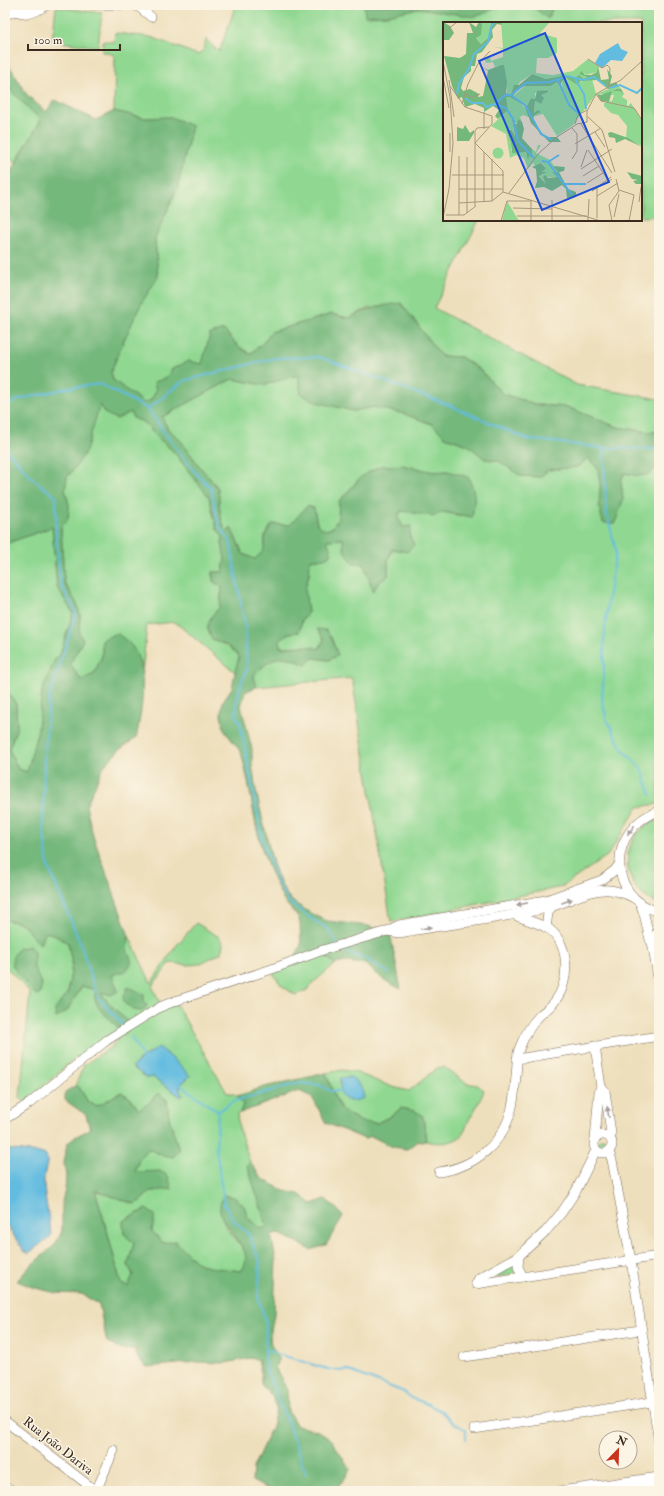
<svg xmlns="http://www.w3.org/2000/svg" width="664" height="1496" font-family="'IM FELL Double Pica',serif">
	<rect width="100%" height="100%" fill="#fcf5e5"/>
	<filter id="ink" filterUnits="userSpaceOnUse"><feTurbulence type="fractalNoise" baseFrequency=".025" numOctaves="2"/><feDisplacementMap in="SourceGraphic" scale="8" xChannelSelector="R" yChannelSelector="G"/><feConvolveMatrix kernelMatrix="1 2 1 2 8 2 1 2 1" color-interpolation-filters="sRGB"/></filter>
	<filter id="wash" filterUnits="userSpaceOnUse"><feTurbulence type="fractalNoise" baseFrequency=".012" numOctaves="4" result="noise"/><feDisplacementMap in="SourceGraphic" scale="16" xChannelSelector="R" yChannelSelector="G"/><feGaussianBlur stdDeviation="0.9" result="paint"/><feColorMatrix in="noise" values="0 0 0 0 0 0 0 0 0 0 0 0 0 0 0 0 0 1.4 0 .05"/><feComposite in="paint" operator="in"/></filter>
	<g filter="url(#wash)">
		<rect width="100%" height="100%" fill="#eedfbc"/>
		<!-- green -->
		<g fill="#90d892" stroke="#668158" fill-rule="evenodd">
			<polygon points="236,5 649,5 659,10 659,216 641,217 641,23 444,23 444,220 479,220 434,308 577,385 659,399 659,432 649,432 617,427 567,407 538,405 503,394 480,370 461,357 441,356 427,339 414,319 369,308 348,318 332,314 271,332 263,343 250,354 238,346 224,331 202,364 172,369 151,400 144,403 113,380 111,372 122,344 142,302 157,277 155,238 178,186 171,117 145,118 114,111 115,56 107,52 102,52 103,41 114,42 115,33 151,37 198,55 204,49 206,39 219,52"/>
			<polygon points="56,7 102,13 98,47 52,41"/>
			<polygon points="5,82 15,95 41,120 16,162 5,155"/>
			<path d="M299,375L353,411L374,407L404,414L432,424L445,437L468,445L485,459L499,461L521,476L540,477L548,470L577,467L588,458L598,469L600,484L623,500L621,481L625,472L638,476L659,463V804L638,807L608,855L562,887L391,922L352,678L256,687L254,675C263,666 275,654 289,658C295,659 301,663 306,665L313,658L329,660L324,639L319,649C308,644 293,647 280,647V640L289,633L299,632L302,620L308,612L305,589L309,575L310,560L324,558L327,540L343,539L364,564L373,591L379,582L388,576V560L403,527L398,518L401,511L443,512L461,516L448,471L434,472L402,465L362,476L339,501L338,520L332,528L325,531L317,524L314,508L297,518L290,525L265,536L264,550L255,559L243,554L231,528L228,532L224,528L220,513L218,488L200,467L181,441L168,429L162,417L232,379L264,385Z"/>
			<polygon points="100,403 131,411 133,418 144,422 155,435 173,451 209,497 217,529 224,537 222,542 225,559 223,572 213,572 213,581 222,587 220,607 211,617 212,639 228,646 240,656 235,672 175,622 147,625 142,674 141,663 102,640 102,656 94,674 81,680 69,664 83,640 79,634 80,615 77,604 64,582 61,527 68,519 69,505 65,490 67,477 77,465"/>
			<polygon points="52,527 57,587 73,613 60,655 42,691 38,729 28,772 18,769 8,749 17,727 16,704 5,688 5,544"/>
			<path d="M659,819V904C617,890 617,833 659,819Z"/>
			<path d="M5,920L22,923L32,936L40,944L46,932L52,934L68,943L72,964L68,992L55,1010L57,1018L82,986L111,995L112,974L126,971L127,950L129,936L151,983L176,946L196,923L219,937L223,944L221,953L199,964L189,965L170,963L152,986L163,1009L176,1004L227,1093C235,1092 239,1098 243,1104L240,1113L237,1114L239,1129L250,1162L247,1165L268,1226L262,1229L248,1218L244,1206L220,1210C222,1215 223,1221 225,1225C232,1240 257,1252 241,1271L208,1267L196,1262L175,1242L163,1243L152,1231L146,1209L123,1221L124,1234L134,1243L128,1265L133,1275L128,1287L121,1284L108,1234L95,1190L134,1204L142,1200L150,1191H156L135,1172C138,1162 140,1154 149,1149L162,1155L179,1150L169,1118L167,1100L158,1093L149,1103L139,1110L130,1098L121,1092L98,1106L88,1102L79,1087L75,1086L84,1065L111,1047L121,1036L109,1044L77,1057L25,1102L20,1098L30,992L5,966ZM149,1053L167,1054L190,1076L180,1085V1091L182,1096H180L153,1077L147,1078L132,1067L142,1058Z"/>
			<polygon points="324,955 335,964 314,982 307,990 295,995 281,985 272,972"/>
			<path d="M444,1067L466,1083L477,1085L484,1090C481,1100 476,1108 470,1118C467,1123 466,1130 462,1135C454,1144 436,1144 426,1141L423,1116L401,1108L393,1115L377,1123L361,1122L341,1109L335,1098L326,1073L342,1070L355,1072L392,1087L409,1091L437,1068Z"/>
			<circle cx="603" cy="1144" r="5.5"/>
			<polygon points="511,1264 514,1266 516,1271 513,1274 490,1278 488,1276"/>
		</g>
		<!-- forest -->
		<g fill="#74b87c" stroke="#58714d">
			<polygon points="364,5 511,5 499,7 475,17 418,8 388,15 365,16"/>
			<polygon points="531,5 554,5 548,19"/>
			<path d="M5,61L12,70L27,95L46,112L55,100L96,120L114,111L145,118L171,117L192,126L178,186L155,238L158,277L142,302L122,344L111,372L113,380L144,403L151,400L156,391L154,382L166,378L172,369L189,361L202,364L210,334L224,330L238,346L250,354L263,343L271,332L332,314L348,318C366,310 380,305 401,303L441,356L461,357L480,370L503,394L538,405L567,407L617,427L649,432H659V463L650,474L638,476L624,473L621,481L623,500L615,523H603L599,507L600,484L598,469L588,458L577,467L548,470L540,477L521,476L499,461L485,459L468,445L445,437L432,424L404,414L374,407L353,411L316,402L301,394L298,375L264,385L232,379L162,417L168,429L181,441L200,467L218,488L220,513L224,528L228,532L231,528L243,554L255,559L264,550L265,536L272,524L290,525L307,506L314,508L317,524L325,530L332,528L338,519L339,502L362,476L380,466L402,465L434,472L448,471L468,477C476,492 475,501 472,517L443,512L434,516L401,511L398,518L403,527L411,526L410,536L414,545L407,552L392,549L388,560V576L379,582L373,591L364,564L353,563L344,550L343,539L327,540L332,554L324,558L310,560L309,575L305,589L308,612L302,620L299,632L289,633L280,640V647C293,648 307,644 319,649L324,639L317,629L326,630L331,637L338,655L329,660L313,658L306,665C301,663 295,659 289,658C275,654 263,666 254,675L256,687L245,692L241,706L252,749V764L256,791L273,864L281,885L287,895L293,902L312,914L327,921L368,926L390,933L401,989L384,980L365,964L346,962L335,964L324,955L272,972L295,957L301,945L300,923L298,917L284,901L271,874L262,849L256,826L248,781L241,752L224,730L221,715L222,706L223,701L232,688L235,672L239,656L228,646L212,639L207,628L211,617L220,607L222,587L213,581V572H223L225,559L222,542L223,537L217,529L209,497L173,451L155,435L144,422L133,418L131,412L117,419L104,413L100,404L86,451L77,465L67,477L65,490L69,505L68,519L61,527L64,582L77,604L80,615L79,634L83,640L70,664L81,680L94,674L102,656V640L117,633C121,637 128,641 131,645C149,668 142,712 136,738L119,750L103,767L86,806L93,836L129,936L127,950L132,962L126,971L112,975L118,991L111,995L101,992C109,1006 120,1012 130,1024L124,1035C120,1031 117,1026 113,1022C103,1012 93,1007 95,990L82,986L67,1011L56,1018L55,1010L68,992L72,964L68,943L52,934L46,932L40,944L32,936L22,923L5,920V688L16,704L17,727L9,749L18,769L27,772L38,729L42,691L55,659L60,655L73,613L57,587L52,527L5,544V181L41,120L15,95L5,82Z"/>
			<path d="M30,946L34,952V968L42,985L40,993L37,996C31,988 12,970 12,962C12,956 16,952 19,948Z"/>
			<path d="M128,987C134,989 138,992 144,994V1001L147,1006L143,1011H138L125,1004L123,998Z"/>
			<polygon points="326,1073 335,1098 341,1109 361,1122 377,1123 393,1115 401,1108 415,1111 423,1116 426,1141 416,1142 407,1149 393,1147 371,1136 365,1139 326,1123 312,1097 299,1091 240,1113 243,1104 237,1096 264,1087"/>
			<path d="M75,1086L79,1087L88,1102L97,1106L121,1092L130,1098L139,1110L149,1103L158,1093L167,1100L169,1118L179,1150L173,1157L162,1155L149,1149C140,1154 138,1162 135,1172L160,1171L168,1176L172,1189L150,1191L142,1200L134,1204L95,1190L108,1234L121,1284L128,1286L133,1275L128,1265L134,1243L124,1234L123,1221L146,1209L155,1215L152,1231L163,1243L175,1241L196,1262L208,1267L241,1271C259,1250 222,1231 220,1210C219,1206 222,1199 223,1195L234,1197L244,1206L248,1218L262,1229L267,1226L247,1165L250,1162L261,1178L284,1191L299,1194L312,1204L325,1199L334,1206L343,1216L326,1245L310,1250L297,1242L277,1233L271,1235L276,1260L274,1314L270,1337L271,1345L279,1358L275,1367L287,1390L288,1411L297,1426L318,1431L331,1440L350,1469L346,1477L335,1489V1491H272L252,1481L253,1468L272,1426L276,1409L273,1398L261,1384V1372L258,1360L250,1358L225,1363L197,1362L147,1367L138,1359L135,1349L122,1350L107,1342L99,1305L82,1294L56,1293L32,1287L17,1281L30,1266L55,1245L62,1231V1202L65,1190L66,1176L64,1163L67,1144L75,1137L90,1129L86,1115L65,1100V1092Z"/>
		</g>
		<!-- water -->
		<g fill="#62bce0" stroke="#4e737f">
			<polygon points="159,1047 180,1065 190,1076 180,1085 180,1091 183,1096 180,1096 153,1077 147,1078 132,1067 142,1058"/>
			<path d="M351,1077C359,1083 363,1088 364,1098C344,1106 339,1097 340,1078Z"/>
			<path d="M5,1149L40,1153L46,1155C49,1164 45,1168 44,1177C43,1197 50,1216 51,1236L29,1253L25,1252L5,1223Z"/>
		</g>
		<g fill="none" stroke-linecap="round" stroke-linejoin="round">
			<!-- stream -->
			<g stroke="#62bce0" stroke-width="2">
				<polyline points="5,407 17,400 67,388 100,384 148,409 183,381 275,358 320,357 449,405 527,439 604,448 659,449"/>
				<polyline points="148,409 163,431 193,470 211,488 219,526 230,541 245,627 247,670 241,683 237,700 236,714 240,723 263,842 278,884 289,902 313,920 327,928 337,943"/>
				<polyline points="5,448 30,476 56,497 56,539 61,585 76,613 49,699 44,759 43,826 48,866 81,945 97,996 124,1026"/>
				<polyline points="604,448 606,510 616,551 608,599 604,640 604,673 602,698 606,718 622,749 641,768 651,795"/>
				<polyline points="346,951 350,954 365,958 389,973"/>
				<polyline points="131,1037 144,1059"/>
				<polyline points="179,1084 218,1112 216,1149 224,1204 234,1221 249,1235 260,1262 258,1297 266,1322 265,1367 288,1424 306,1474"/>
				<polyline points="218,1112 231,1102 299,1083 320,1085 330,1091 342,1091"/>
				<polyline points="265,1350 327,1369 340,1371 347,1370 404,1392 413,1399 423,1402 441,1411 451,1421 466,1430 466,1439"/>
			</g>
		</g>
	</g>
	<g filter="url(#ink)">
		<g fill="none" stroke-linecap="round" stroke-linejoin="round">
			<!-- minor casing -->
			<g stroke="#7a6955" stroke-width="10">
				<g id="minor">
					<polyline points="93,5 121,5"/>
					<polyline points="133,5 139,7 151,17"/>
					<path d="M15,11C30,16 34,13 47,5"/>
					<polyline points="5,15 31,5"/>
					<path d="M659,811C607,828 606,897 659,912"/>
					<polyline points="640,903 644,914 650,940 652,942 659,984"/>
					<polyline points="546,928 548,913 552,906"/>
					<path d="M387,931L400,933C450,924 501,919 551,907C568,902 584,891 603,890C614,889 624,893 634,898"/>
					<polyline points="652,942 655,939 659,928"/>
					<polyline points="595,1046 601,1087 605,1091 611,1133 610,1138"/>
					<polyline points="517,1059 659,1036"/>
					<polyline points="5,1119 30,1103 107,1040 160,1007 175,1001 272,969 323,950 387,931 399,925 546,900 602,880 615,870 620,863"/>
					<circle cx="603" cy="1144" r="9"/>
					<polyline points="595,1139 599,1092 601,1087"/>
					<polyline points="609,1152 612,1160 631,1260 659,1443"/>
					<path d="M439,1172C475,1167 504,1143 512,1107C516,1089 516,1070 518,1052C523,1038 529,1026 540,1015C545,1010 551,1007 555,1001C571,981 570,941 546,927C537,923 527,920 517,916L515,914"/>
					<polyline points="519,1256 518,1267 523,1277"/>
					<polyline points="476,1284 659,1256"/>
					<polyline points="476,1284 479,1278 519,1256 546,1231 562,1212 576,1191 596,1150"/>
					<polyline points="464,1357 640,1330"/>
					<polyline points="5,1421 96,1491"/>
					<polyline points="474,1429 652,1402"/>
					<polyline points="5,1487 14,1491"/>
					<polyline points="96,1491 114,1450"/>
					<polyline points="560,1491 659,1477"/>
					<polyline points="620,1491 659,1485"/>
				</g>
			</g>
			<!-- minor -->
			<use href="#minor" stroke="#fff" stroke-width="9"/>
		</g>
		<!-- one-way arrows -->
		<defs><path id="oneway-solid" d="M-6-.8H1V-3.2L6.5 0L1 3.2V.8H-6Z"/></defs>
		<g fill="#a79f9a">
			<use href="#oneway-solid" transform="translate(631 830) rotate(127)"/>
			<use href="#oneway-solid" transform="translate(567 901) rotate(-21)"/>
			<use href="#oneway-solid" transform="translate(522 904) rotate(169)"/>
			<use href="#oneway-solid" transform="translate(426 928) rotate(-9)"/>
			<use href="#oneway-solid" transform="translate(608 1112) rotate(-99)"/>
		</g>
	</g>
	<g text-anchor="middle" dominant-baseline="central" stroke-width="3" stroke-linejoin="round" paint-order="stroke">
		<!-- street labels -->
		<g font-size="13" fill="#3b2a1e" stroke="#fcf5e5">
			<text transform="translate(58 1446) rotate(38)">Rua João Dariva</text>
		</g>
	</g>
	<!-- overview -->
	<g transform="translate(443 22)">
		<rect width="199" height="199" fill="#eedfbc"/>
		<path d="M38,0H48L46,15L38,22L33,16L38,10ZM58,0H107L97,11L114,16V31L105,36H94L93,51L110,53L130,49L145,37L156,44L154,50L143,53L139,49L144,56L141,57L123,53L103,57L89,52L77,60L68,73L64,72L62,50L58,43L52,45L50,40L43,41L42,37L47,36L48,39L60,35V27L51,25L60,26ZM123,56L136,62L135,60L149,57L153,72L130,103L114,114L100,92L90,95L97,91H91L92,79L98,82V73L104,67L92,71V77L88,76L85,84L70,74L82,64H108L114,60L120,65L118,60ZM175,63L178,67H174L168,69L177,68L181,72L179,75L184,78V85L188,81L199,99V124L183,116L184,104L175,93L168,91L161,84V81L169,79L171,73L154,72ZM67,74L78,80L88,96L80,93L77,95L79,100L71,102L63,84V75ZM64,89L69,97L72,115L66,107L63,109L68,121V129L83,130L85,135L89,133V127L93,130L95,123H98L93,131L107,138L115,150H109L114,155H103V162L96,153H100L99,148L103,146L99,141L93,145L90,141L85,147L81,136L73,133L67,136L63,112L48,104ZM49.5 131a5.5 5.5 0 1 1 11 0a5.5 5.5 0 1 1-11 0ZM64,179L76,199H59Z" fill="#90d892"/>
		<path d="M0,0L7,4L11,11L6,18H0ZM26,0L33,5L36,0L39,2L38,13L33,16L38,22L46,15L48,0H58L59,3L54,2L49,8L50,15L39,30L34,32L32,44H28V49L21,55L18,66L20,69L27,67L36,72L35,75L40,74L45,49L39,45L45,48L58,43H61L64,60L63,71L68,73L71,63H76L89,52L103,57L123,53L132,56L136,53L141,57L144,55L136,52L139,49L142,53H148L154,50L155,44L158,58L166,57L164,47L169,54L167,62L173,60L175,63L165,67L154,58L137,59L135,63L123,56L118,60V65L114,60L108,64H82L75,67L70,74L84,84L88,76L92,77L94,69L104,68L105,70L98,73L101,76L98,82L92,79L91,91L95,88L98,90L91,94L90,99L102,115H114L118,120H106L88,101L81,83L67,75H63L65,89L72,99L71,102H74L75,97L79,100L81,107L79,116L89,127V134L92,137L86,134L85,138L83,130L69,131L68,121L63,108H68L72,114L69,97L64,89L55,97L52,94L56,88L50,84L41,90V86L32,82L22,85L19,75L15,77L9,64L1,34L17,36L23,32L24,11H30ZM174,67H178L181,72L177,69H169L166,80L158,79L154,72L158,73ZM22,103L27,111L31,108V111L26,119H14V105L20,107ZM168,110L185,116L199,125L182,117L173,121L172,116L166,115L165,111ZM98,141L103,146L99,150H104L96,154L103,162L100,155L102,153L105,156L114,155L109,150H115L110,144L122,145L121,149L116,150L125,167L133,170V175L124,176L123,167L119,163L109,169L101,165L92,166L94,159L93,147L89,145ZM184,150L199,154L198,162H193L190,159L195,158L189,157Z" fill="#74b87c"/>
		<path d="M175,21L178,27L185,30L179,39L168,38L159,46L152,41L157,32Z" fill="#62bce0"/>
		<path fill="none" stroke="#62bce0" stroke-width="2" d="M132,57L141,72L143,87M115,58L126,83L135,91M166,66L177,63L194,71L199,66M14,72L16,62L26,46L31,32L45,20L48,5L52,0M69,74L82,83L98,112L109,118M22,76L29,81H40L43,85L52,82L62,73H68L83,61L107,60L125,54L140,58L151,55L163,64M52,82L63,86L70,97L75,119L91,136M99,139L105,140L129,173M105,140L116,133M120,162H143"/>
		<path fill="none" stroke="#a6977d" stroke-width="1" d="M0,11L14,0M145,37L159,46L164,43L167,46L166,64M0,39L7,75L10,121L6,167L0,196M0,55L6,86M6,58L11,95M7,64L22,85L49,94V102L32,121L60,149V170M22,71L28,76L37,72M153,72L158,79L191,86L199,98M19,82L25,62L35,42L47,29M41,90V107M145,95L159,108L172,150M132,102L135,93L144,88M138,102L169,151M152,110L162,125M114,115L134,102L144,100V89L153,72L178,58L199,39M132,122L158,106M145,128L165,158M7,130V111M41,130V179M16,134V193M24,135V191M129,137L134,129V112L129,106M138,145L144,128M138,147L169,127M9,153H61M140,154L156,144M168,155L149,169L169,157M144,161L160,151M154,164V196M16,167H60M176,168L191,173L186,199M60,170L158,199M66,171L95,132L115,114M154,174L175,161M49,179V137M196,180L198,165M16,181L49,179L60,170M32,184V109L34,106L46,105M70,186L109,187M3,193H21L33,184M74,194H144M171,195L176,172M58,199L64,179H88M88,199V178M109,199V178M145,199L146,177M169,199L166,183L176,169L173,157"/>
		<path fill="#1d4ed8" fill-opacity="0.15" stroke="#1d4ed8" stroke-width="2" d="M102,11L166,160L99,188L36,39Z"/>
		<rect width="199" height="199" fill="none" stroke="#3b2a1e" stroke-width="2"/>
	</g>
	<!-- margin -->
	<rect width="664" height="1496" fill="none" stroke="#fcf5e5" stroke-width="20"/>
	<!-- north arrow -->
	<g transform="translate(618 1450) rotate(23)"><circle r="19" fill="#fcf5e5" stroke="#afa495"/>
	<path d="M0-3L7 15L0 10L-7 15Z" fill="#c8321e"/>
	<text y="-6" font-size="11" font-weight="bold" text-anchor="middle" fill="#3b2a1e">N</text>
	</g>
	<!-- scale -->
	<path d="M28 44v6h92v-6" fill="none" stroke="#3b2a1e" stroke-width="2"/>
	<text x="34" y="44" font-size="12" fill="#3b2a1e" stroke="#fcf5e5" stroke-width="3" paint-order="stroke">100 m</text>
</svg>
